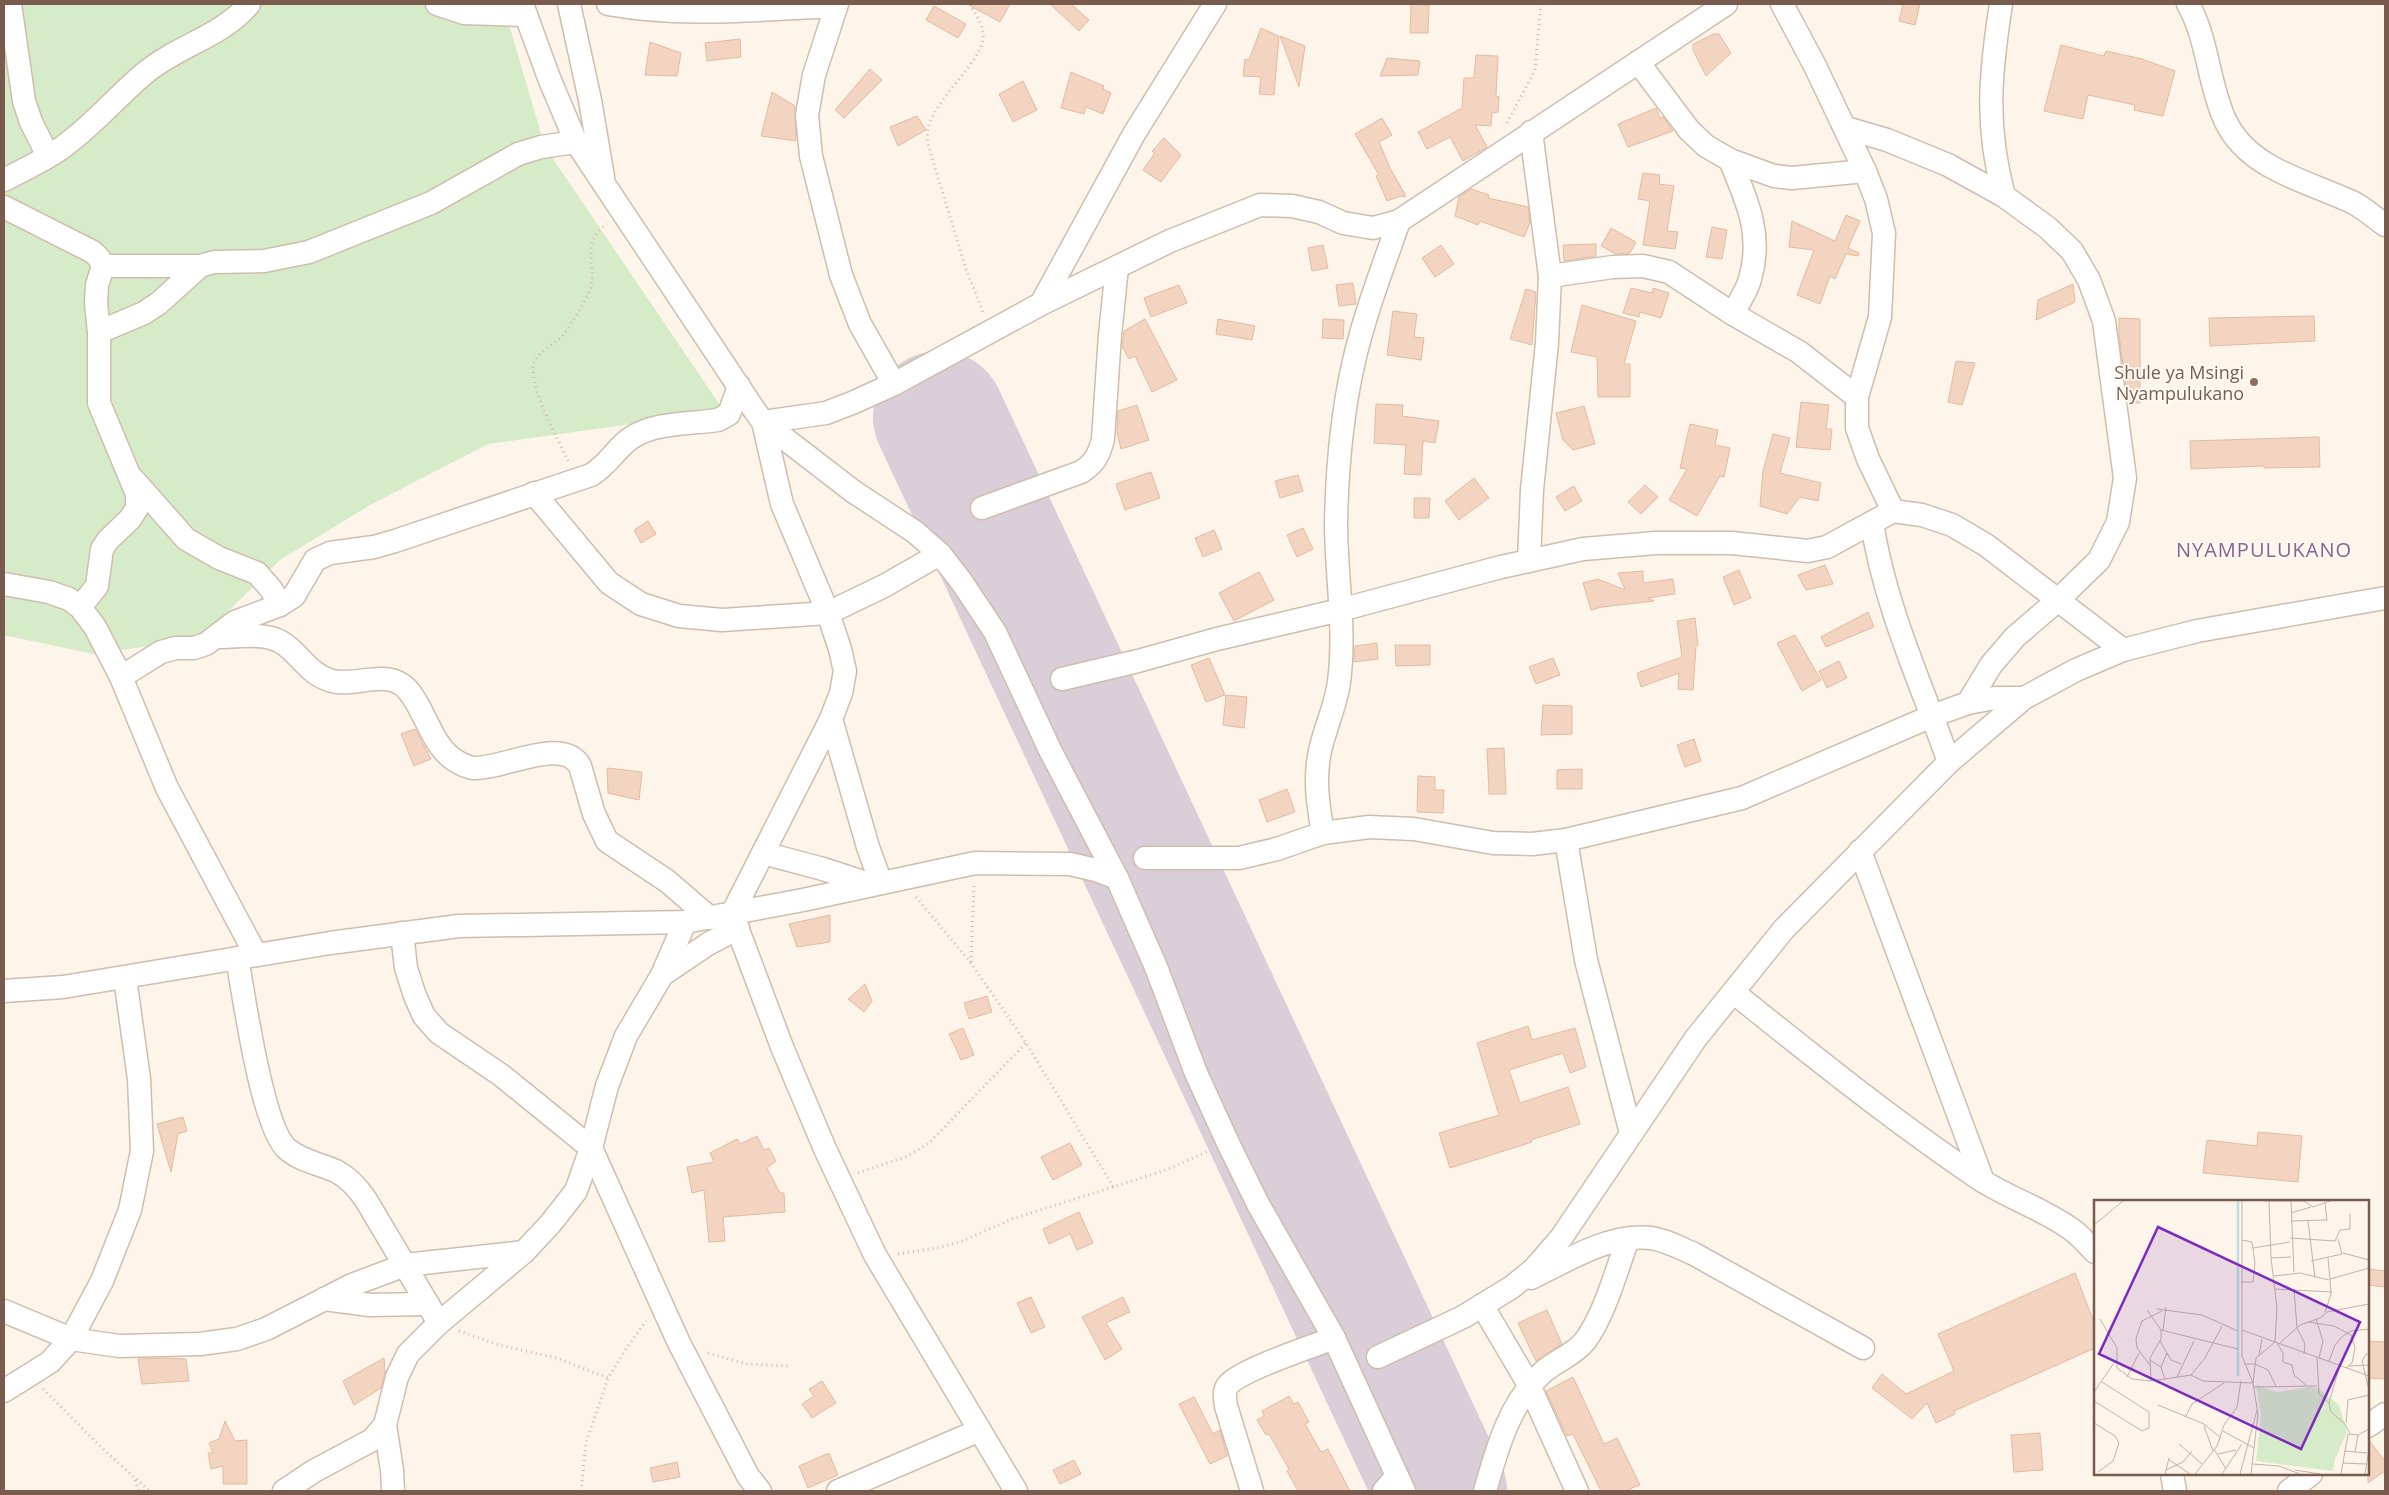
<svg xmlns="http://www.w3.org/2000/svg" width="2389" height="1495" font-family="'Open Sans',sans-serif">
	<rect width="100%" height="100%" fill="#fdf5e9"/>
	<!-- green -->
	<polygon fill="#d6ebc7" points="4,4 503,4 545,147 724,411 488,444 370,505 280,560 200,639 93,654 4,635"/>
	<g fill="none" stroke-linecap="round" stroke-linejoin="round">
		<!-- runway -->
		<polyline stroke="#daced8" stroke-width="132" points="939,417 1441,1491"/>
	</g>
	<!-- building -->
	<g fill="#f2d4c1" stroke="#e5baa1">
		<polygon points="967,4 1010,4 1000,22"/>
		<polygon points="1050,4 1071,4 1089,20 1079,31"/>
		<polygon points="1411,4 1429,5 1428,33 1410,33"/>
		<polygon points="1903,4 1920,4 1915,25 1899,21"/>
		<polygon points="934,6 966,24 958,38 926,20"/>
		<polygon points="1261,28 1279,36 1274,95 1259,94 1261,77 1243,76 1245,59 1249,60"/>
		<polygon points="1714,34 1719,34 1731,53 1706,76 1693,50 1693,44"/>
		<polygon points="1280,36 1305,46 1299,87"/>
		<polygon points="740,39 741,57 707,61 705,43"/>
		<polygon points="650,42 681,53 677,76 645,75"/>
		<polygon points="2061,45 2104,56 2106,51 2142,59 2175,71 2163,116 2134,110 2135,105 2088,95 2083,119 2044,111"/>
		<polygon points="1476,55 1498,56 1496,96 1499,97 1498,112 1492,113 1491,126 1475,125 1487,147 1463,161 1450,137 1427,149 1418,132 1462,108 1464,78 1474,78"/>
		<polygon points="1387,58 1420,61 1418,75 1380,76"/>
		<polygon points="870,69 882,80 844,118 835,110"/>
		<polygon points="1071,72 1104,86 1103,89 1111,93 1103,114 1086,107 1084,114 1061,108"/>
		<polygon points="1023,81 1037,110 1013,122 999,94"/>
		<polygon points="772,92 795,106 796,141 761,136"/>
		<polygon points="1656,108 1660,118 1663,117 1673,131 1628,147 1618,124"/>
		<polygon points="917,116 926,130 898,146 890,127"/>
		<polygon points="1382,118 1392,135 1379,142 1391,170 1405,194 1405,197 1401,196 1387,201 1376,176 1379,175 1355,134"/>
		<polygon points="1164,138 1181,155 1161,182 1143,170 1155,153 1152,151"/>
		<polygon points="1643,173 1660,175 1659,184 1674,186 1667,231 1678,232 1675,249 1643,245 1650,201 1638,199"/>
		<polygon points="1471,189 1489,195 1488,198 1528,207 1530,223 1524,237 1480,221 1478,225 1455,216 1459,197"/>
		<polygon points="1846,215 1860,221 1848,248 1859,253 1858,256 1846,254 1835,279 1830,276 1820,304 1797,295 1814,250 1789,247 1792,221 1835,241"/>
		<polygon points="1712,227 1727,230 1722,259 1706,257"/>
		<polygon points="1611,228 1636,242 1630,253 1616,254 1601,246"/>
		<polygon points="1596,244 1596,256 1564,261 1563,245"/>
		<polygon points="1323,245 1328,268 1312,271 1308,248"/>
		<polygon points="1441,245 1454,264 1435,277 1422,258"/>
		<polygon points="1353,283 1356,304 1339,306 1336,285"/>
		<polygon points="2073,284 2075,302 2036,320 2038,300"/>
		<polygon points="1179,285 1187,303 1151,317 1144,298"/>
		<polygon points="1631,288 1652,293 1653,288 1669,293 1661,318 1640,312 1639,317 1623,313"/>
		<polygon points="1526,289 1536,292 1532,345 1510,339"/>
		<polygon points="1582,305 1636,321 1624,364 1630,364 1630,397 1598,397 1597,357 1571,352"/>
		<polygon points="1393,311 1417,314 1414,337 1424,338 1421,360 1387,355"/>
		<polygon points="2314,316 2315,341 2210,346 2209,318"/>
		<polygon points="2119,318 2140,319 2140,403 2128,403 2119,335"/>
		<polygon points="1145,319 1177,380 1152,392 1135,356 1129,359 1122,346 1124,331"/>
		<polygon points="1218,319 1255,326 1252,340 1216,334"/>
		<polygon points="1323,319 1344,320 1343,339 1322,338"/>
		<polygon points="1956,361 1975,363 1962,405 1948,402"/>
		<polygon points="1801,402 1829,405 1826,429 1832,429 1830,450 1796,447"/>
		<polygon points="1376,404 1403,405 1402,416 1439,421 1435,443 1423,441 1421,475 1404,474 1406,445 1374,443"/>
		<polygon points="1137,405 1149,440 1121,449 1117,433 1118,411"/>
		<polygon points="1584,406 1595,444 1573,450 1563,440 1556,413"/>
		<polygon points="1690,424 1718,430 1715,445 1730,448 1724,477 1720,476 1697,516 1669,500 1687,469 1680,468"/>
		<polygon points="1773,434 1790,438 1780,473 1821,483 1818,501 1800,497 1787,514 1760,506 1763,471"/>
		<polygon points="2319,437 2320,467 2264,468 2264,466 2191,469 2190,441"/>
		<polygon points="1151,472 1160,498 1125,510 1116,484"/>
		<polygon points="1298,475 1303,491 1280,498 1275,481"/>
		<polygon points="1474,478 1489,498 1459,520 1445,501"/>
		<polygon points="1645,485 1658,497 1641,514 1628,502"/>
		<polygon points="1574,486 1582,501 1565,511 1556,497"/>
		<polygon points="1414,498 1430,498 1429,518 1414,518"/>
		<polygon points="648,521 656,534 641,543 634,530"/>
		<polygon points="1303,528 1313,549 1297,557 1287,535"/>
		<polygon points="1214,530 1222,549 1203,557 1195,538"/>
		<polygon points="1825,565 1833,584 1806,590 1798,575"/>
		<polygon points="1739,570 1751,598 1734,605 1723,577"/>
		<polygon points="1643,571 1643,583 1673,579 1675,594 1648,598 1654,601 1602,607 1591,610 1583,583 1598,579 1625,590 1618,573"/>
		<polygon points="1259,572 1274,600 1234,621 1219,593"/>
		<polygon points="1868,612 1874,627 1826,647 1821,637"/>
		<polygon points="1695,618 1698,645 1696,646 1693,690 1678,689 1679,673 1641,687 1637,673 1682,657 1677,621"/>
		<polygon points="1795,635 1821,680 1802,691 1777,643"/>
		<polygon points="1377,643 1378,659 1354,662 1355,646"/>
		<polygon points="1395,645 1430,645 1430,665 1396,666"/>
		<polygon points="1209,658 1225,695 1206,702 1191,665"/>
		<polygon points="1553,658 1560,675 1536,684 1529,667"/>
		<polygon points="1839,661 1847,678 1827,688 1819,671"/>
		<polygon points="1226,695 1247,697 1244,728 1223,725"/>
		<polygon points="1543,705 1572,706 1572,734 1541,735"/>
		<polygon points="415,729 431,759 414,766 401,734"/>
		<polygon points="1694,739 1701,761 1685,767 1677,745"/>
		<polygon points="1504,748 1506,794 1489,794 1487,749"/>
		<polygon points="607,768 642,772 639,800 608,793"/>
		<polygon points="1582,769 1582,789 1557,789 1557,770"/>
		<polygon points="1418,776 1435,777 1435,790 1444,790 1443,813 1417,812"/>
		<polygon points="1287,789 1295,812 1267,822 1259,800"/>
		<polygon points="830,915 830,942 797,947 789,924"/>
		<polygon points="865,984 872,1001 864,1012 848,999"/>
		<polygon points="987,996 992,1012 969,1019 964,1003"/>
		<polygon points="1528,1026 1532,1040 1575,1028 1586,1067 1570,1073 1563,1053 1509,1070 1520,1103 1568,1087 1580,1124 1531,1140 1532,1142 1450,1168 1439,1133 1499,1115 1477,1043"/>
		<polygon points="963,1028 974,1055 961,1060 949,1034"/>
		<polygon points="183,1117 187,1131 178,1134 171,1172 157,1124"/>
		<polygon points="2258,1132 2302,1136 2298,1182 2203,1173 2207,1140 2257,1146"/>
		<polygon points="757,1136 764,1150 769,1148 776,1161 767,1168 780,1193 784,1193 785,1212 723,1217 725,1241 709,1242 704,1190 692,1193 687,1167 714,1162 710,1153 737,1139 740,1144"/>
		<polygon points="1070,1143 1082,1165 1053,1180 1041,1157"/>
		<polygon points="1079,1212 1093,1243 1077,1250 1070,1234 1049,1244 1043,1229"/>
		<polygon points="2368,1269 2385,1271 2385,1287 2368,1285"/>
		<polygon points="2075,1273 2095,1325 2095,1348 1954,1411 1955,1414 1936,1423 1927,1403 1912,1419 1872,1388 1882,1374 1906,1394 1954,1371 1938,1334"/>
		<polygon points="1031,1297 1045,1327 1031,1333 1017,1303"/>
		<polygon points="1123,1297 1130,1312 1106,1323 1122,1349 1105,1360 1082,1317"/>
		<polygon points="1547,1310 1562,1344 1536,1361 1518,1323"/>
		<polygon points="2368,1341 2385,1342 2385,1379 2368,1378"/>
		<polygon points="166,1358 186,1359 189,1381 142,1384 138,1359"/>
		<polygon points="384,1358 385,1372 381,1388 354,1405 343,1381"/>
		<polygon points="1573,1377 1604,1444 1617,1438 1640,1485 1625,1491 1601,1491 1573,1434 1567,1436 1546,1391"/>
		<polygon points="822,1381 836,1403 812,1418 802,1404 814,1396 809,1389"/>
		<polygon points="1289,1396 1294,1404 1298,1402 1309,1422 1305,1424 1321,1452 1328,1449 1350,1491 1298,1491 1287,1471 1289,1469 1269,1434 1266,1435 1257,1420 1264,1416 1262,1411"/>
		<polygon points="1194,1397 1213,1434 1220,1430 1227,1456 1210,1464 1179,1404"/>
		<polygon points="225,1421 235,1441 247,1440 247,1484 223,1484 223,1466 211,1469 208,1453 213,1453 209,1443 219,1439"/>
		<polygon points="2040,1433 2043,1470 2014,1472 2011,1435"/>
		<polygon points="2368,1439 2385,1461 2385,1471 2368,1483"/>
		<polygon points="829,1453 838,1475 808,1488 799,1466"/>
		<polygon points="1074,1460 1081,1474 1060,1484 1053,1470"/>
		<polygon points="677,1462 680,1477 653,1482 650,1468"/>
	</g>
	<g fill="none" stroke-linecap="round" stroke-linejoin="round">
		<!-- minor casing -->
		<g stroke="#cfbdae" stroke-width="25">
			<g id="minor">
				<polyline points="10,4 24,101 31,122 48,156"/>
				<polyline points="437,4 464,13 526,15"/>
				<polyline points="522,4 549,78 576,142 755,411 763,422 854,492 915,532 940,554 961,581 995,632 1050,750 1117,878 1156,967 1196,1073 1228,1143 1258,1204 1334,1338 1404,1491"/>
				<polyline points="569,4 590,100 603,177"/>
				<path d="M608,4C684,18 760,9 836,6"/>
				<polyline points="837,4 814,75 807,115 811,156 841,275 860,324 894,384"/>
				<polyline points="1782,4 1815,66 1865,171 1876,199 1884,233 1880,317 1857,397 1857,428 1868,459 1893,511"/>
				<path d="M2001,4C1990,74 1985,126 2004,196"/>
				<path d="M2188,4C2208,39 2208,83 2225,120C2248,170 2308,181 2354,203C2365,209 2375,218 2385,225"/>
				<polyline points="1638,62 1689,130 1706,146 1730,160 1774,176 1792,178 1865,171"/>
				<polyline points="1846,128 1887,140 1948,165 2004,196 2048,228 2072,251 2089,280 2104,321 2125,478 2118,522 2099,560 2058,600 2015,637 1991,665 1968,703"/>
				<path d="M1730,160C1747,201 1763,234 1750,279C1747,291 1738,303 1733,314"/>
				<path d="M4,180C23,170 43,161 60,149C92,127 116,97 145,73C177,46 223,36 249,4"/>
				<polyline points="4,207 93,252 99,258 103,266 97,285 96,303 99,332 99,403 137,494 137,508 130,519 108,540 102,549 97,586 80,607"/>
				<polyline points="103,266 200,266"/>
				<polyline points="1550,276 1613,267 1643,266 1669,272 1733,314 1799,352 1857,397"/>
				<polyline points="1041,304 1134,134 1215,4"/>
				<polyline points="99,332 144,313 159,303 200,266 214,262 264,261 309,252 431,203 518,154 541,147 576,142"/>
				<polyline points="133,479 186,539 219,558 257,573 271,589 280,605"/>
				<polyline points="534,493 609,583 641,604 679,616 722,620 828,613 884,586 940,554"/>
				<path d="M982,508L1081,472C1095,463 1099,455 1103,439L1110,335L1117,267"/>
				<path d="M1872,523C1885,607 1921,683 1949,762"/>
				<polyline points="1529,561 1532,490 1547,343 1550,276 1531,132"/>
				<polyline points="4,584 49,592 69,599 80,607 95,627 121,677 167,788 256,955"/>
				<path d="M217,637C236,637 264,632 281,642C300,653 307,674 332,681C356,687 388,668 407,689C426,710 431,746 456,761C461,764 467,767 473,768C501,770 563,735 580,766L594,814L607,841L667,881L710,918"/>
				<path d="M121,677L161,652L176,648H194L206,644L235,622L280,605L294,596L315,560L330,553L374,547L395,541L591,475C609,464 616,448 631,438C654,422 691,424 718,420L729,414L739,386"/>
				<polyline points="1062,679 1138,661 1217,639 1340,610 1501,567 1583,549 1656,543 1732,543 1808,551 1827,547 1893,511 1922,515 1952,525 1986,545 2123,650"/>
				<polyline points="831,719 868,847 881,883"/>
				<path d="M1323,833C1318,805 1314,779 1320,751C1325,728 1336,705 1339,682C1346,629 1336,575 1336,523C1337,470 1342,413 1354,361C1365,313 1383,267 1399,221"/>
				<polyline points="1566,840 1586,960 1631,1133"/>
				<polyline points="1860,851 1983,1181"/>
				<polyline points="763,853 823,869 872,885"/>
				<polyline points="1145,858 1239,858 1277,849 1323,833 1369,827 1414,829 1493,843 1532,844 1566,840 1742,798 1932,716 1968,703 1995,698 2024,698"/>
				<polyline points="402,933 406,968 415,996 424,1016 439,1033 501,1075 591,1148 679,1343 748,1476 760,1491"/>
				<path d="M237,958C244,996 262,1127 287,1149C301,1161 320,1164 336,1171C349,1178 358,1188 366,1200L439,1323"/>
				<polyline points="662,975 708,944 738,928"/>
				<polyline points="4,991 63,987 330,943 459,926 685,922 803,900 975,863 1070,864 1096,870 1117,878"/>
				<path d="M1733,992C1814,1057 1895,1122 1981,1180C2009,1198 2043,1209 2071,1229C2080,1235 2088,1245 2095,1252"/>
				<path d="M1531,1278C1567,1261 1609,1233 1651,1238C1666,1240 1680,1248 1694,1254L1863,1348"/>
				<polyline points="324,1299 370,1305 428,1304"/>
				<polyline points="1482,1305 1529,1385 1577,1491"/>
				<polyline points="4,1311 71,1339 119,1346 200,1344 237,1339 266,1329 352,1285 405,1265 524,1252"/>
				<polyline points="1378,1357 1463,1317 1512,1287 1534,1269 1561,1238 1696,1038 1784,929 1949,762 2024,698 2076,670 2123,650 2197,631 2385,598"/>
				<polyline points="4,1391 50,1362 71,1339 102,1281 130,1210 142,1151 139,1079 125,978"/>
				<polyline points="385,1425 392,1470 393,1491"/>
				<polyline points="2368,1426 2385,1414"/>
				<polyline points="2172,1474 2175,1491"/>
				<polyline points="284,1491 314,1471 372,1440 385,1425 397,1377 408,1354 439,1323 524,1252 551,1223 576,1191 591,1148 607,1086 626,1036 662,975 685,922"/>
				<polyline points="838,1491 980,1430"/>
				<polyline points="1016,1491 875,1255 825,1149 782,1047 732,914 831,719 841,693 845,671 840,649 828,613 782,504 763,422 826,413 852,403 894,384 1041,304 1170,241 1260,205 1292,206 1319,212 1343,223 1373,228 1399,221 1726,4"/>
				<path d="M1252,1491L1226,1406C1225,1398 1223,1390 1229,1384C1245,1368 1311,1347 1334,1338"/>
				<polyline points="1384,1491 1397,1476"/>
				<path d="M1485,1491C1497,1449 1509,1404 1542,1373C1555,1361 1574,1355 1585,1341C1605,1314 1616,1271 1628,1239"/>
				<polyline points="2289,1491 2311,1474"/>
			</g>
		</g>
		<!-- path -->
		<g stroke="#d8b7a3" stroke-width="3" stroke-dasharray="1 4" stroke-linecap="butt">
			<path d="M970,4C974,12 982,23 983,32C988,58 935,96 928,129C927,135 928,142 929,148L966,269L983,312"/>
			<polyline points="1507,123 1535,70 1541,4"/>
			<path d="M568,461C556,434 534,398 533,368C533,354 554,345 563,335C572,324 580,309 587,296C602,270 576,245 607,224"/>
			<polyline points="916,897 971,963 1026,1043 1114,1188"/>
			<polyline points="971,962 974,883"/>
			<polyline points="858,1173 908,1156 929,1143 1026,1043"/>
			<polyline points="898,1254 936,1248 960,1242 1012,1219 1163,1171 1209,1151"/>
			<polyline points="459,1331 499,1345 557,1358 608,1378"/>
			<polyline points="708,1353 746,1364 790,1366"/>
			<polyline points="43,1389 106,1452 150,1491"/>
			<polyline points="135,1480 139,1491"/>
			<polyline points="581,1491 586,1443 608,1378 626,1349 646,1321"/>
		</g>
		<!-- minor -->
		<use href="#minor" stroke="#fff" stroke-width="22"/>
	</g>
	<!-- markers -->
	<circle fill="#8d6e63" stroke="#fff9f0" stroke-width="2" cx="2254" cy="382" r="5"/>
	<g text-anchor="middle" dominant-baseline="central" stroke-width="4" stroke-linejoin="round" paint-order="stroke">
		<!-- education labels -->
		<g font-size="18" fill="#785e54" stroke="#fff9f0" text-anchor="end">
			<text x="2244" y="372">Shule ya Msingi<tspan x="2244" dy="21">Nyampulukano</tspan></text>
		</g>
		<!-- quarter labels -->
		<g font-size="20" letter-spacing="1" fill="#836494" stroke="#fff9f0">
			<text x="2264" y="549">NYAMPULUKANO</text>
		</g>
	</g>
	<!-- overview -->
	<g transform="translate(2094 1200)">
		<rect width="275" height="275" fill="#fdf5e9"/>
		<path d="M162,185L183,192L216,187L225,189L245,205L253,232L241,259L239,271L162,261L167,215Z" fill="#d6ebc7"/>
		<path fill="none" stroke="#bde1e7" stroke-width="2.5" d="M144,1V176"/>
		<path fill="none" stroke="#c4b2a5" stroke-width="1" d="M148,1V156L159,183L164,214L157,274M171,1H210L219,7L236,1M197,1L200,72M197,13L217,7M197,21L233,20L231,3M214,21L221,78M0,25L29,1M196,38L241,41L246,30L256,29V14M159,48L196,42M249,53L275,60M177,58L197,57M234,58L236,79M217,61L248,54L244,39M180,76L206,73L235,80M147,82H159L161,63L158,42L148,40M181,89L238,92M200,89L203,128L211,144L210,154M63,109L108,115L144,131M53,110L67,130L144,149M231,112L237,94L236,79L275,68M6,119L23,148V168L38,179L57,181L97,175L109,181L159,183L162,158L181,142L183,108L177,58L175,1M222,119L229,141L225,158M214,122L240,126L257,135L261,148L258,163L252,168M69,130L72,107M148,130L275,176M66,141L77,160L87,164M183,143L189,153V162L198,165L200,175L213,186M186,143L206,125L226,118L233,112L275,104M273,153L268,161L275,190M165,155L168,139M223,157L225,194L235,203L237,212L250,223L256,233M56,160L67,167L71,179M235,161L241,145L249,136L257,131L275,129M150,164H161L174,170L182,186M56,165L43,148L42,138L48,121L68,111M255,166L275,165M67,167L73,153M97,175L111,158L128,126M33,177L45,153M83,177L100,141M57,181L56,158L67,139V130M160,187L223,186M0,192L22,160M0,201L48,231L55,228V212L8,182M235,203L246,164M64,205L110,224L127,238M137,215L159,227M92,216L98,204L130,183M0,223L21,236L25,243L19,261L4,272M252,223L254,200L275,195M110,226L119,251M129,231L160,248M85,244L108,264M120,249L132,269M250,251L273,253M261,252L264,235M124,254L142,250M74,259L96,274M249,263L272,264M159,264L185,266L206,274M72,270L89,262L98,251M201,270L226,274M71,274L75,258M101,274L123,246L130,225L143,207L147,181M128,274L148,244M146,274L163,210M247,274L254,234L264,235L275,229M271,274L275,249"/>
		<path fill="#7b2cbf" fill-opacity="0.15" stroke="#7b2cbf" stroke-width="2.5" d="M64,27L266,122L207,249L5,154Z"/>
		<rect width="275" height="275" fill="none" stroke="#785b4c" stroke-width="2.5"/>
	</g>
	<!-- border -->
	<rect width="2389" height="1495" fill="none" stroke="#785b4c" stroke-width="10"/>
</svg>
